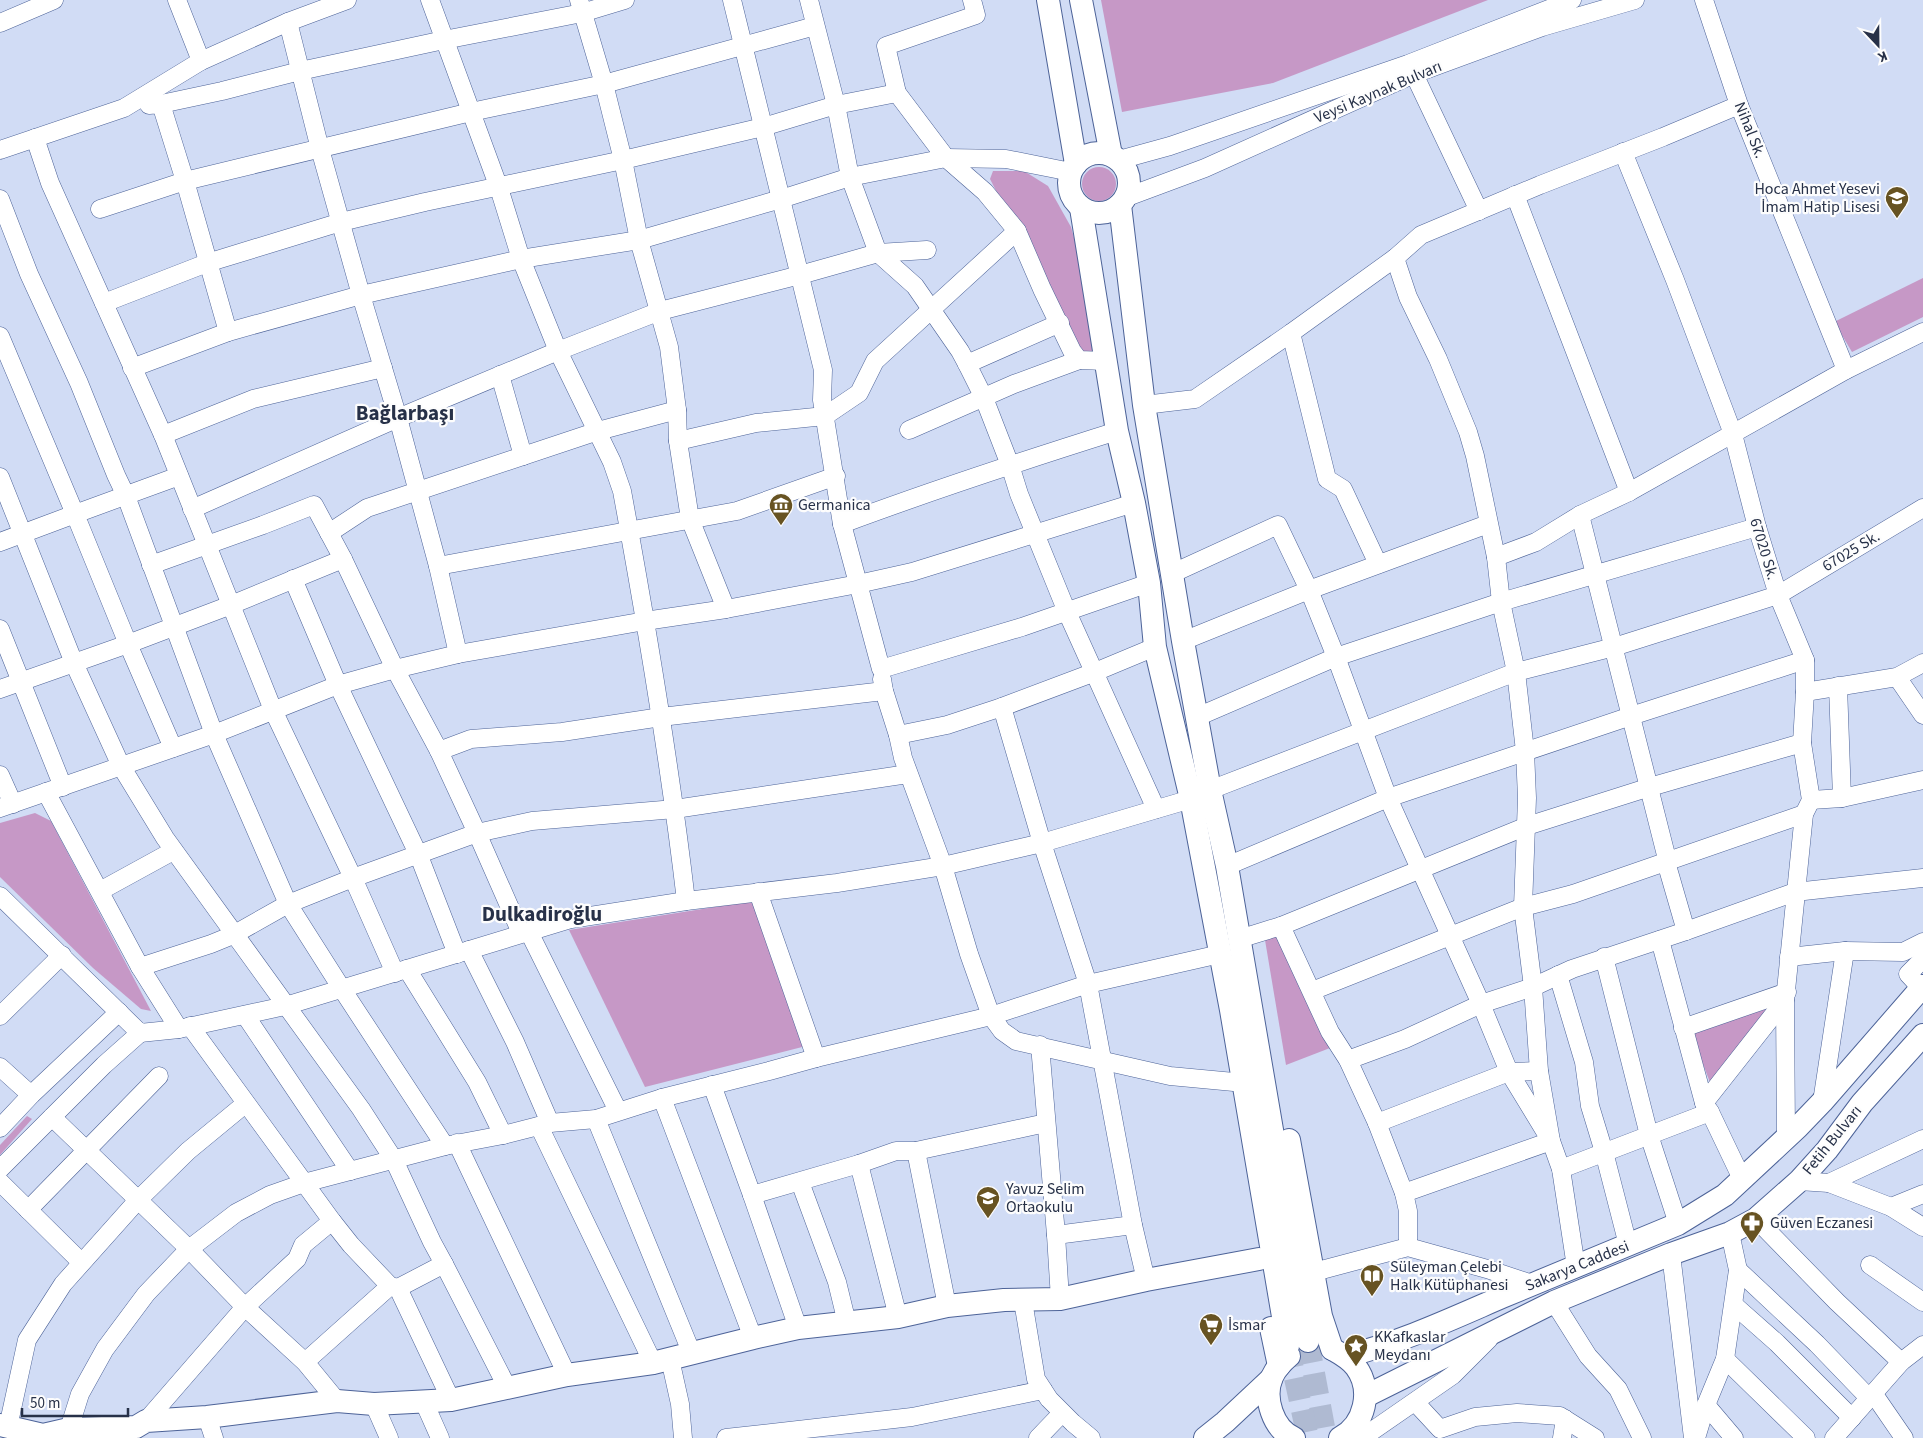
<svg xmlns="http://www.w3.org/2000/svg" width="1923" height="1438" font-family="'Source Sans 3',sans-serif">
	<rect width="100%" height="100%" fill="#d1dcf5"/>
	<!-- green -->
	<g fill="#c698c6">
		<polygon points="1101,0 1488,0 1273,83 1122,112"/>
		<circle cx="1099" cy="184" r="17"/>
		<polygon points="993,171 1024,171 1048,186 1071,227 1085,277 1097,352 1080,355 990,179"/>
		<polygon points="1923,278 1923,317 1852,352 1834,322"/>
		<polygon points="35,813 51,821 151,1011 141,1009 93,968 0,877 0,823"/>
		<polygon points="753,901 810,1045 645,1087 569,930"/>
		<polygon points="1271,935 1278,935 1330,1048 1286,1065 1265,940"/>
		<polygon points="1770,999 1760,1026 1711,1085 1691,1033"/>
		<polygon points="27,1116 32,1119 0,1155 0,1145"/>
	</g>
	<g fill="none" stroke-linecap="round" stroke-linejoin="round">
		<!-- major-tunnel -->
		<g stroke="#afbad2" stroke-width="22" stroke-dasharray="22 11" stroke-linecap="butt">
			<polyline points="1308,1341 1326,1438"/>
			<polyline points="1288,1346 1308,1438"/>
		</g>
		<!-- minor casing -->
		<g stroke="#4d6398" stroke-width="19">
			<g id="minor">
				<polyline points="177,0 201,61"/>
				<path d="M430,0L499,188L521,259L558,351L612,462L622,491C647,627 670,763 686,901"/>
				<polyline points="579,0 604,84 623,160 639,240 669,347 677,410 678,441 690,519 726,609"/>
				<polyline points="732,0 823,370 822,400 842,524 881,669 1022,627 1149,583"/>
				<polyline points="809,0 836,105 850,177 878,253 915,286 960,351 967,364 984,398 1010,465 1019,494 1067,612 1156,809"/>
				<polyline points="972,0 976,15 886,46 897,93 946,158 985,192 1017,231 1042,289 1072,351 1079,360 1106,361"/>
				<polyline points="1704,0 1739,105 1846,370"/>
				<polyline points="288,22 320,149 361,295 398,418 438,566 737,511 836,476"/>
				<polyline points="0,23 54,0"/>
				<polyline points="1414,74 1479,211"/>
				<polyline points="161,104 222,91 300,71 444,40 582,13 625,0"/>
				<polyline points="149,105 161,104 185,181 228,332"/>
				<polyline points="35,138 50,183 163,435 273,710 353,878 395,973"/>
				<polyline points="0,150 124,108 201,61 288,22 347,0"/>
				<polyline points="1623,152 1675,280 1733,434 1757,527 1778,595 1805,660 1805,692 1802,743 1811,800 1804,814 1785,1000 1786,1137"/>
				<polyline points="1119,160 1170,146 1408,64 1572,0"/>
				<polyline points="1515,195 1629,492"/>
				<polyline points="1127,197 1205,168 1414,74 1542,27 1635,0"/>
				<polyline points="0,199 29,274 79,383 116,475 126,496 214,734 288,904 342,989 445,1146"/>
				<polyline points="100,209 185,181 471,112 604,84 815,26"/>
				<polyline points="1395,258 1408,297 1438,359 1468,432 1475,456 1496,557 1501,602 1516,672 1525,751 1527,798 1523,907 1533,987 1539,1071 1551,1141 1561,1169 1576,1267"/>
				<polyline points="104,303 207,263 341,222 425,202 623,160 763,127 836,105 897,93"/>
				<polyline points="1291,333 1327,479 1343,489 1378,564"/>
				<polyline points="0,336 75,514 0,542"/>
				<polyline points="967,364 1060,323"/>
				<polyline points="132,368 228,332 361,295 521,259 639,240 781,199 850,177 946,158 1006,159 1071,172"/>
				<polyline points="500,375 523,456"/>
				<polyline points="1144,405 1195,399 1291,333 1395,258 1421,235 1540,185 1663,137 1739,105"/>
				<polyline points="909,430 1014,384 1079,360"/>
				<polyline points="163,435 253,399 383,368"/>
				<polyline points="678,441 756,423 825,416 859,393 875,361 1017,231"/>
				<polyline points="0,477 74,663 121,766 165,838 361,1109 394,1160 432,1242 444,1264 507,1387"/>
				<polyline points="192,509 398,418 558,351 660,311 800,275 878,253 927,250"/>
				<polyline points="1580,515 1666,855 1666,862 1686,931"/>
				<path d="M842,524C933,490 1025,460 1117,431"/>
				<polyline points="329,533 367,508 598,431 677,410"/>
				<polyline points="1496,557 1536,542 1580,515 1629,492 1846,370 1923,332"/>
				<polyline points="151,565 263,525 314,505 343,559 395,669 439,751 471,739 562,732 661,717 884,691"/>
				<polyline points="438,566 458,654"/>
				<polyline points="1171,574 1278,525 1309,590 1336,657 1388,798 1481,1004 1509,1072 1551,1141 1404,1193"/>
				<polyline points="293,579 338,685 419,856 457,954"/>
				<polyline points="0,629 63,787"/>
				<polyline points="1183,641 1309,590 1488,524"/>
				<polyline points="1897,677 1923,715"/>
				<polyline points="882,679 884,691 898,735 903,758 943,866 969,954 991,1016 1002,1031 1016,1041 1170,1076 1234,1082"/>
				<polyline points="1838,686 1842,798"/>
				<polyline points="0,689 128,644 75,514 179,476"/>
				<polyline points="1805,692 1897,677 1923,663"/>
				<polyline points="1002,707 1042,843 1088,984 1133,1225 1146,1280"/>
				<polyline points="1197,717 1336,657 1501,602 1757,527"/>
				<polyline points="898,735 947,725 1002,707 1095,672 1155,647"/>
				<polyline points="173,748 128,644 231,605 343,559"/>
				<polyline points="439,751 477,833 532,821 675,809 908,774"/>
				<polyline points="0,775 13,804"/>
				<polyline points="1210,790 1516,672 1614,647 1778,595 1923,508"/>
				<polyline points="46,792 140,967 179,1029"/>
				<polyline points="1811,800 1842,798 1923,780"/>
				<polyline points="0,808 214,734 338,685 395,669 458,654 645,621 726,609 858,584 912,572 1134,503"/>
				<polyline points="1227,866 1388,798 1631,716 1805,660"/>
				<polyline points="100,891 173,851"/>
				<polyline points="758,892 816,1058"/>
				<polyline points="0,896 140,1033 179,1029 285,1006 571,919 686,901 837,883 943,866 1042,843 1191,799"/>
				<polyline points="1281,926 1330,1032 1348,1060 1377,1123 1404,1193 1408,1211 1408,1247"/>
				<polyline points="529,932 618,1111"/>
				<polyline points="1239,939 1281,926 1527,826 1650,787 1802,743"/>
				<polyline points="1660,940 1704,1103 1710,1112 1742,1179"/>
				<polyline points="469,950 515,1042 550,1123"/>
				<polyline points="1604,957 1649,1135 1678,1224"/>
				<polyline points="1789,957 1845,951 1903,952 1923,942"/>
				<polyline points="140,967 211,944 233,935 288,904 353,878 477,833 521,933"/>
				<polyline points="407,969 477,1082 503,1135"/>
				<polyline points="1558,975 1584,1062 1590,1106 1604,1152 1628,1245"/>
				<polyline points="1921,988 1908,974 1923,959"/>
				<polyline points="1312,991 1523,907 1573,894 1804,814"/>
				<polyline points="245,1015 350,1171"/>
				<polyline points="0,1016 62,955"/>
				<polyline points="190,1026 332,1221 351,1245 390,1286 398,1288 451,1400"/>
				<polyline points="1683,1028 1787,992"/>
				<polyline points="1040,1045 1056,1235 1060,1299"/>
				<polyline points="1348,1060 1405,1039 1481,1004 1533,987 1572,969 1686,931 1795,892 1923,878"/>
				<polyline points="0,1067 31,1095"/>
				<polyline points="712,1085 752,1195 859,1164 896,1151 916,1151 1046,1123"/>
				<polyline points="662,1098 753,1338"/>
				<polyline points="1822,1102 1845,951"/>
				<polyline points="1704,1103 1785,1000"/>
				<polyline points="52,1117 189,1249 245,1307 305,1362 337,1401"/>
				<polyline points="596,1119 692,1354"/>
				<polyline points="1377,1123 1509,1072 1539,1071"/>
				<polyline points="539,1126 653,1363"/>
				<polyline points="0,1128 31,1095 119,1012"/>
				<polyline points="457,1143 567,1375"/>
				<polyline points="916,1151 947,1306"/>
				<polyline points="859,1164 898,1317"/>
				<polyline points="0,1169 104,1065 140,1033"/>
				<polyline points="1561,1169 1710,1112"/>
				<polyline points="1799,1181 1829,1183 1891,1207 1923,1227"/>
				<polyline points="0,1182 81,1262"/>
				<polyline points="800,1182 837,1282 847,1323"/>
				<polyline points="1829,1183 1923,1139"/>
				<polyline points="752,1195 798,1328"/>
				<polyline points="1891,1207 1923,1194"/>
				<polyline points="28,1210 159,1076"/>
				<polyline points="1756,1219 1837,1302 1901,1362"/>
				<polyline points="1056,1235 1133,1225"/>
				<polyline points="1671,1254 1693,1438"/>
				<polyline points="1870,1265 1923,1302"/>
				<polyline points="1738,1270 1817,1344 1869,1398"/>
				<polyline points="1306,1281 1314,1272 1408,1247 1487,1269 1532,1284"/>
				<polyline points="398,1288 444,1264"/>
				<polyline points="1023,1301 1036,1379 1049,1399 1073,1423 1091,1438"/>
				<polyline points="1554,1302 1588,1356 1618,1389 1642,1438"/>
				<polyline points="1734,1305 1777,1343 1852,1418"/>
				<polyline points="670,1359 680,1404 683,1438"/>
				<polyline points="1725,1359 1806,1438"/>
				<polyline points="305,1362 390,1286"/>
				<polyline points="1873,1393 1904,1438"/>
				<polyline points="424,1402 440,1438"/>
				<polyline points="1415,1402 1440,1429 1475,1417 1517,1413 1560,1416 1595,1438"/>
				<polyline points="374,1404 389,1438"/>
				<polyline points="1706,1405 1734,1438"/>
				<polyline points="207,1417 214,1438"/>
				<polyline points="146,1421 245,1307 297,1259 303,1245 332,1221"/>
				<polyline points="8,1427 27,1340 63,1284 138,1200 188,1151 245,1104"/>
				<polyline points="69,1429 80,1394 105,1349 146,1294 189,1249 236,1213 270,1195 304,1183 445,1146 503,1135 550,1123 596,1119 662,1098 769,1071 816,1058 991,1016 1088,984 1220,954"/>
				<polyline points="726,1438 912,1417 1043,1390"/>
				<polyline points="1038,1438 1062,1413"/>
				<polyline points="1362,1438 1453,1375 1489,1339"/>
				<polyline points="1562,1438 1565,1419"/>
				<polyline points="1696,1438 1706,1405 1725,1359 1738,1270 1730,1233"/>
				<polyline points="1834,1438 1901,1362 1923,1345"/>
			</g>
		</g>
		<!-- major casing -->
		<g stroke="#4d6398" stroke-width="24">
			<g id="major">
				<polyline points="1048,0 1076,164"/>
				<polyline points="1081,0 1111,155"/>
				<circle cx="1099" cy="183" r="30"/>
				<polyline points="1120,205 1144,405 1183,641 1210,790 1227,866 1308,1341"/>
				<polyline points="1081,208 1117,431 1134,503 1149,583 1155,647 1191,799 1231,1010 1288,1346"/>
				<polyline points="1289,1140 1321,1316 1332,1349"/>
				<polyline points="1271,1328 1279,1366"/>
				<path d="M1334,1350C1343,1355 1350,1359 1356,1367C1373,1390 1365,1425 1340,1438"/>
				<path d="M1289,1356C1282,1362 1276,1368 1272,1377C1263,1398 1273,1429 1294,1438"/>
				<path d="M1346,1356C1400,1343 1451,1319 1502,1297C1561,1272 1620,1248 1678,1224L1725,1195L1798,1127L1822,1102L1923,986"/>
				<polyline points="1366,1396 1554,1302 1671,1254 1730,1233 1756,1219 1799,1181 1827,1150 1862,1103 1923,1035"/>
				<polyline points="0,1425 43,1435 69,1429 136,1427 146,1421 207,1417 337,1401 374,1404 451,1400 567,1375 653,1363 753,1338 798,1328 898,1317 947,1306 1004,1300 1060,1299 1146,1280 1259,1259"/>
				<polyline points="1205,1438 1225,1422 1271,1379"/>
			</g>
		</g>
		<!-- minor -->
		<use href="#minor" stroke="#fff" stroke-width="18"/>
		<!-- major -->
		<use href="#major" stroke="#fff" stroke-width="22"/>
	</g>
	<!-- icons -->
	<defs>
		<g id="school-pin" transform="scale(1.25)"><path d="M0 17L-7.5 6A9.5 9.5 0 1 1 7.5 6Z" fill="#675322" stroke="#fdfdfd"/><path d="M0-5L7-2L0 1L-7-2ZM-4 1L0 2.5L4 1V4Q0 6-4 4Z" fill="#fff"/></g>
		<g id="museum-pin" transform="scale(1.25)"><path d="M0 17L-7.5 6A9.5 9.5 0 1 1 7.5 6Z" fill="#675322" stroke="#fdfdfd"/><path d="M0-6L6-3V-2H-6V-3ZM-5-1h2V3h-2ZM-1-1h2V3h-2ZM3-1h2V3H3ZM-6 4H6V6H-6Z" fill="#fff"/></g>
		<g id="pharmacy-pin" transform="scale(1.25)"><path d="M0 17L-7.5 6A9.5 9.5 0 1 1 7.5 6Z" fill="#675322" stroke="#fdfdfd"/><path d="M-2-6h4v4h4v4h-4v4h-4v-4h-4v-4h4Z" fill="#fff"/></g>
		<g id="library-pin" transform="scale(1.25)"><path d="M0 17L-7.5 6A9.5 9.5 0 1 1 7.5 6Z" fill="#675322" stroke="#fdfdfd"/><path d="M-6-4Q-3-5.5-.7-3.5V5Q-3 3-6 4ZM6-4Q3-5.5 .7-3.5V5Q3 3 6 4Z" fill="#fff"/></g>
		<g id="supermarket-pin" transform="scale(1.25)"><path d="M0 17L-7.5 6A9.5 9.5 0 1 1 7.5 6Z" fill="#675322" stroke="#fdfdfd"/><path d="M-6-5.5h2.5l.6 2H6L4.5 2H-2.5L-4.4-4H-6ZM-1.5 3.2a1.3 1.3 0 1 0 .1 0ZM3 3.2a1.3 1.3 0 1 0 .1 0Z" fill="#fff"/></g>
		<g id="sight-pin" transform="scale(1.25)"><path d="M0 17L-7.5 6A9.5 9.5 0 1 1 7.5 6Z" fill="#675322" stroke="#fdfdfd"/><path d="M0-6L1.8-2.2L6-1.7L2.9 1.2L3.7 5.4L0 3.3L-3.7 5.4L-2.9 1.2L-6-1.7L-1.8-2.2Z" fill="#fff"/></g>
	</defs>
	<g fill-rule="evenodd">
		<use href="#school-pin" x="1897" y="198"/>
		<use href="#museum-pin" x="781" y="505"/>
		<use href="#school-pin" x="988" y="1198"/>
		<use href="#pharmacy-pin" x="1752" y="1223"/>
		<use href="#library-pin" x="1372" y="1276"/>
		<use href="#supermarket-pin" x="1211" y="1325"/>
		<use href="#sight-pin" x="1356" y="1346"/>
	</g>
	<g text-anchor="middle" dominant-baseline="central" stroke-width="4.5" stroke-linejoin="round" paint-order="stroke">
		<!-- street labels -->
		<g font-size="16" fill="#273148" stroke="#fdfdfd">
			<text transform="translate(1378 92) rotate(-23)">Veysi Kaynak Bulvarı</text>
			<text transform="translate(1750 130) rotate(68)">Nihal Sk.</text>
			<text transform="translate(1764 549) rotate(73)">67020 Sk.</text>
			<text transform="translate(1851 551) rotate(-31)">67025 Sk.</text>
			<text transform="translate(1832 1140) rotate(-51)">Fetih Bulvarı</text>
			<text transform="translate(1577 1266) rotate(-22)">Sakarya Caddesi</text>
		</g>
		<!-- poi labels -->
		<g font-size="16" fill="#273148" stroke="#fdfdfd" text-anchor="start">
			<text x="1880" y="189" text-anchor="end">Hoca Ahmet Yesevi<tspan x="1880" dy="18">İmam Hatip Lisesi</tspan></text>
			<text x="798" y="505">Germanica</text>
			<text x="1006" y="1189">Yavuz Selim<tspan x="1006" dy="18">Ortaokulu</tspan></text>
			<text x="1770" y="1223">Güven Eczanesi</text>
			<text x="1390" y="1267">Süleyman Çelebi<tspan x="1390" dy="18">Halk Kütüphanesi</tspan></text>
			<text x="1228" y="1325">İsmar</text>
			<text x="1374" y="1337">KKafkaslar<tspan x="1374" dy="18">Meydanı</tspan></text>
		</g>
		<!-- district labels -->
		<g font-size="21" font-weight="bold" fill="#273148" stroke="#fdfdfd">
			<text x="405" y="413">Bağlarbaşı</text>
			<text x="542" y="914">Dulkadiroğlu</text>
		</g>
	</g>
	<!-- north arrow -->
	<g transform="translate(1878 45) rotate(158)" stroke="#fdfdfd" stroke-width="4" paint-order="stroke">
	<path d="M0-4L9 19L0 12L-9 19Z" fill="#273148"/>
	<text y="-8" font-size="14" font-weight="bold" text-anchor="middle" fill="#273148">K</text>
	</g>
	<!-- scale -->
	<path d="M22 1408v8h106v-8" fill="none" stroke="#273148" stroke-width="2.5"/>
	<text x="30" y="1408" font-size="15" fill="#273148" stroke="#fdfdfd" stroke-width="4" paint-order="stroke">50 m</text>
</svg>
